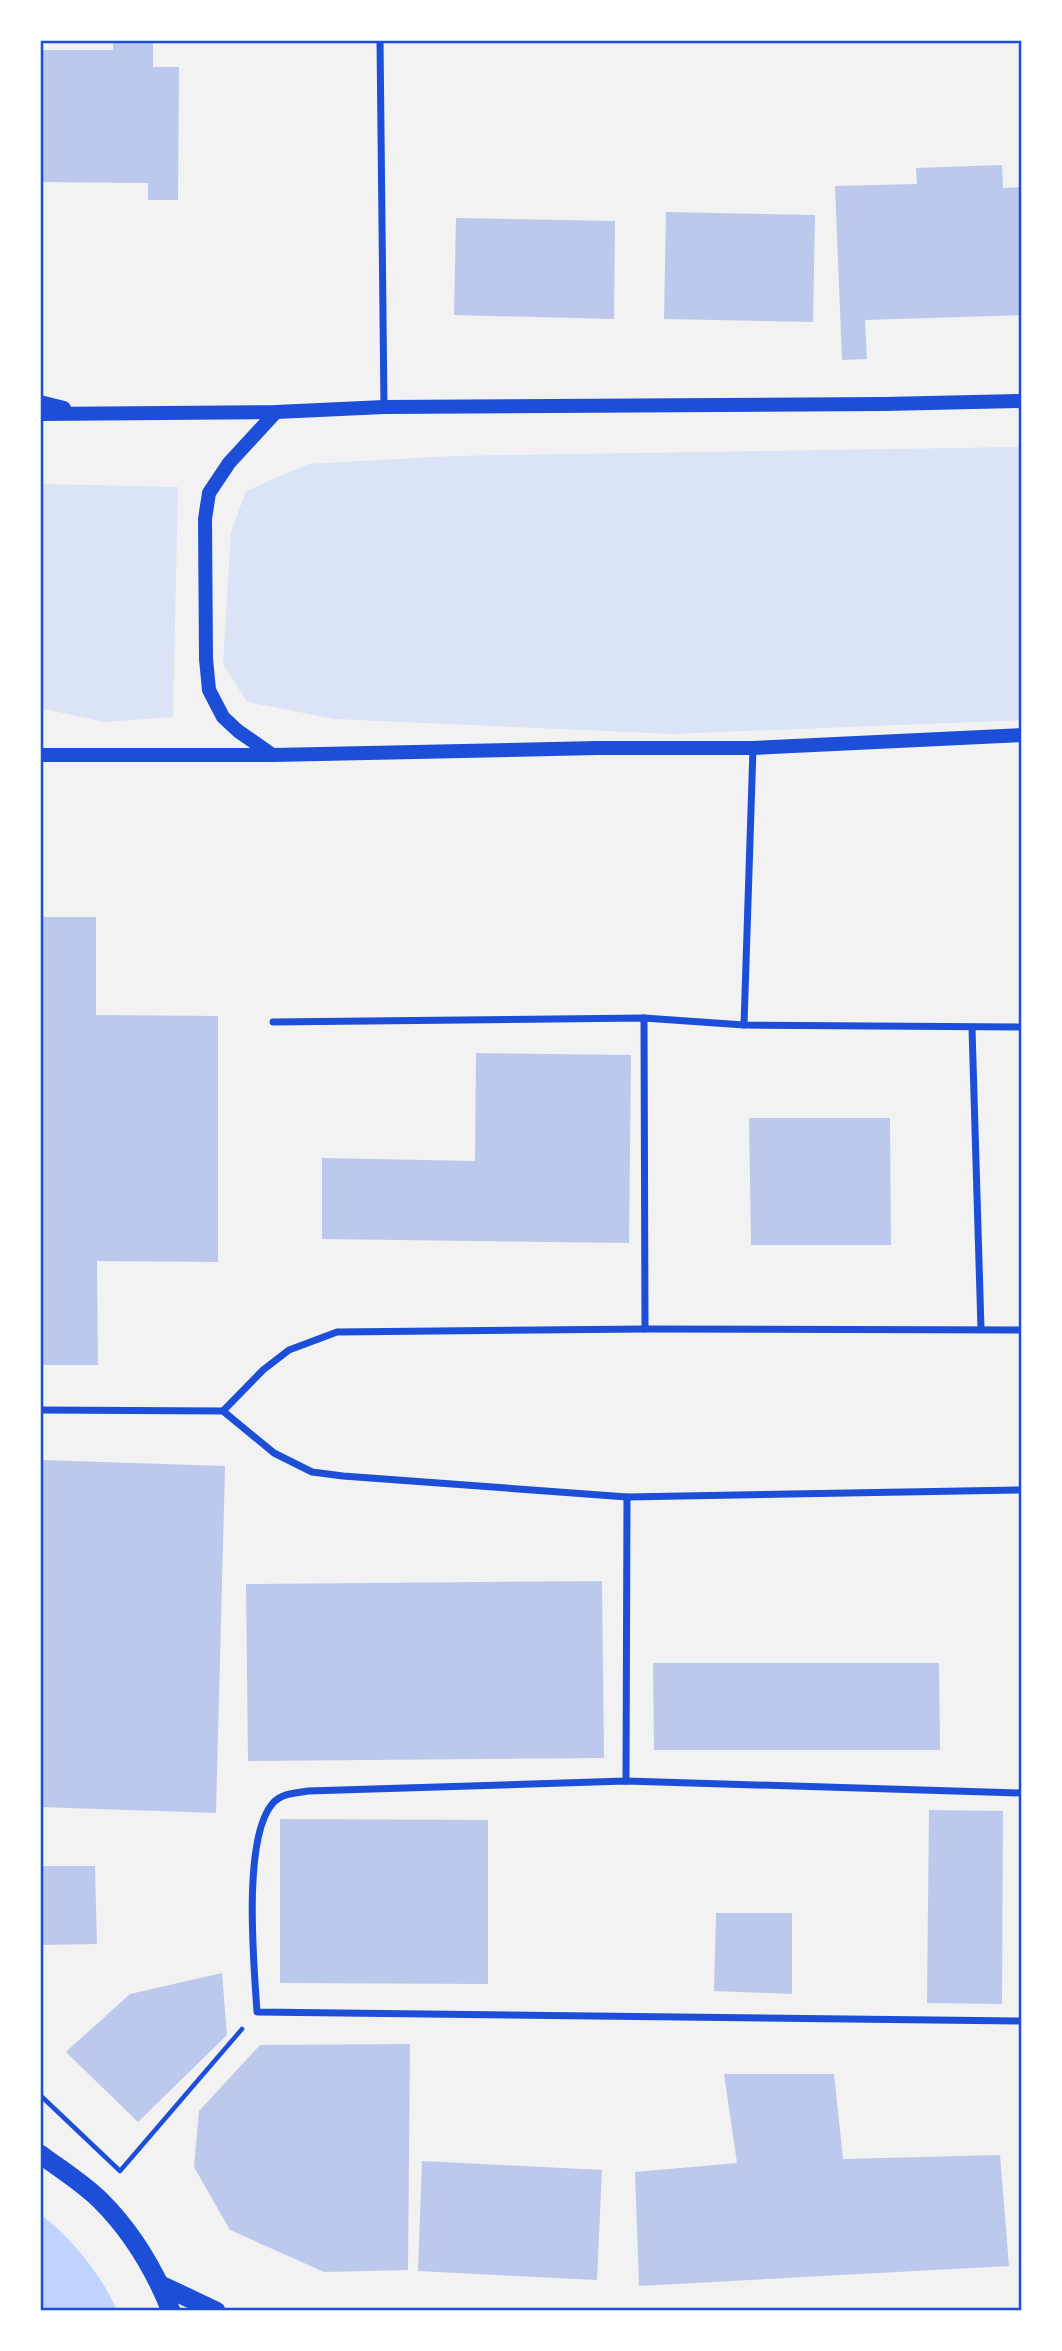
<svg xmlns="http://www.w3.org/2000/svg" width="1062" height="2351" font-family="Bitter,serif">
	<rect width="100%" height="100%" fill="#f2f2f2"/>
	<!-- green -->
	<g fill="#dbe4f7">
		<polygon points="1022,447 1022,720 673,734 334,719 247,702 223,664 231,532 246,491 308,464 451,456"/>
		<polygon points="40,484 178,487 173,717 104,722 40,708"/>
	</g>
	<!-- water -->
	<path fill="#bfd3fe" d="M40,2214C69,2235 104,2278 117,2311H40Z"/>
	<!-- building -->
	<g fill="#bdc9ec">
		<polygon points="113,40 153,40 153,67 179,67 178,200 148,200 148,183 40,182 40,50 113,50"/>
		<polygon points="1002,165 1003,188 1022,187 1022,315 865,320 867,359 842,360 835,186 917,184 916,168"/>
		<polygon points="666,212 815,215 813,322 664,319"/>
		<polygon points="456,218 615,221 614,319 454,315"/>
		<polygon points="40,917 96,917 96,1015 218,1016 218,1262 97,1261 98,1365 40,1365"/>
		<polygon points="476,1053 631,1055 629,1243 322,1239 322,1158 475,1161"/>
		<polygon points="749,1118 890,1118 891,1245 751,1245"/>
		<polygon points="40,1460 225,1466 216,1813 40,1807"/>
		<polygon points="602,1581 604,1758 248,1761 246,1584"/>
		<polygon points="653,1663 939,1663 940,1750 654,1750"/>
		<polygon points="929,1810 1003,1811 1002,2004 927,2003"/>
		<polygon points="280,1819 488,1820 488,1984 280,1983"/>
		<polygon points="40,1866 95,1866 97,1944 40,1945"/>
		<polygon points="716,1913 792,1913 792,1994 714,1991"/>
		<polygon points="222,1973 227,2035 138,2122 66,2052 130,1994"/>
		<polygon points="410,2044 408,2270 324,2272 230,2230 194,2167 199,2111 260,2045"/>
		<polygon points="724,2074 834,2074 843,2159 1000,2155 1009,2266 639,2286 635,2172 737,2163"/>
		<polygon points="422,2161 602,2170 597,2280 418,2271"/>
	</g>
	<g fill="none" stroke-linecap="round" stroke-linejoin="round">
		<!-- path -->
		<polyline stroke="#1d4ed8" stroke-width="4.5" points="40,2095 120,2171 242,2029"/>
		<!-- minor -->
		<g stroke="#1d4ed8" stroke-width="7">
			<polyline points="380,40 384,407"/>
			<polyline points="644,1018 645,1329"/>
			<polyline points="273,1022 644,1018 744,1025 1022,1027"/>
			<polyline points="744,1025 753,748"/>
			<polyline points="972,1028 981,1329"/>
			<polyline points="40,1410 223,1411 263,1370 289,1350 337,1332 645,1329 1022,1330"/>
			<polyline points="223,1411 274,1453 312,1472 343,1476 627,1497 1022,1490"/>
			<polyline points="626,1781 627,1497"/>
			<path d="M1022,1793L626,1781L308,1791C296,1793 282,1793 273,1803C242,1838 254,1965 257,2012L1022,2021"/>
		</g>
		<!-- secondary -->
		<g stroke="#1d4ed8" stroke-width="14">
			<polyline points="40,402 64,408"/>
			<polyline points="40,414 276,412 384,407 884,404 1022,401"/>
			<polyline points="271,754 238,731 223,717 209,690 206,659 205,519 209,493 229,463 276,412"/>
			<polyline points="40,755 273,755 597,748 753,748 1022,735"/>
		</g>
		<!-- trunk -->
		<g stroke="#1d4ed8" stroke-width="19">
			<path d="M40,2154C60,2169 83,2183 101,2201C132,2232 155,2271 171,2311"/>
			<polyline points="161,2285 216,2311"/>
		</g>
	</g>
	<!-- border -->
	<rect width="1062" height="2351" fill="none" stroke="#ffffff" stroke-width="84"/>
	<rect x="42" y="42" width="978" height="2267" fill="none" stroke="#1d4ed8" stroke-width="2.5"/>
</svg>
